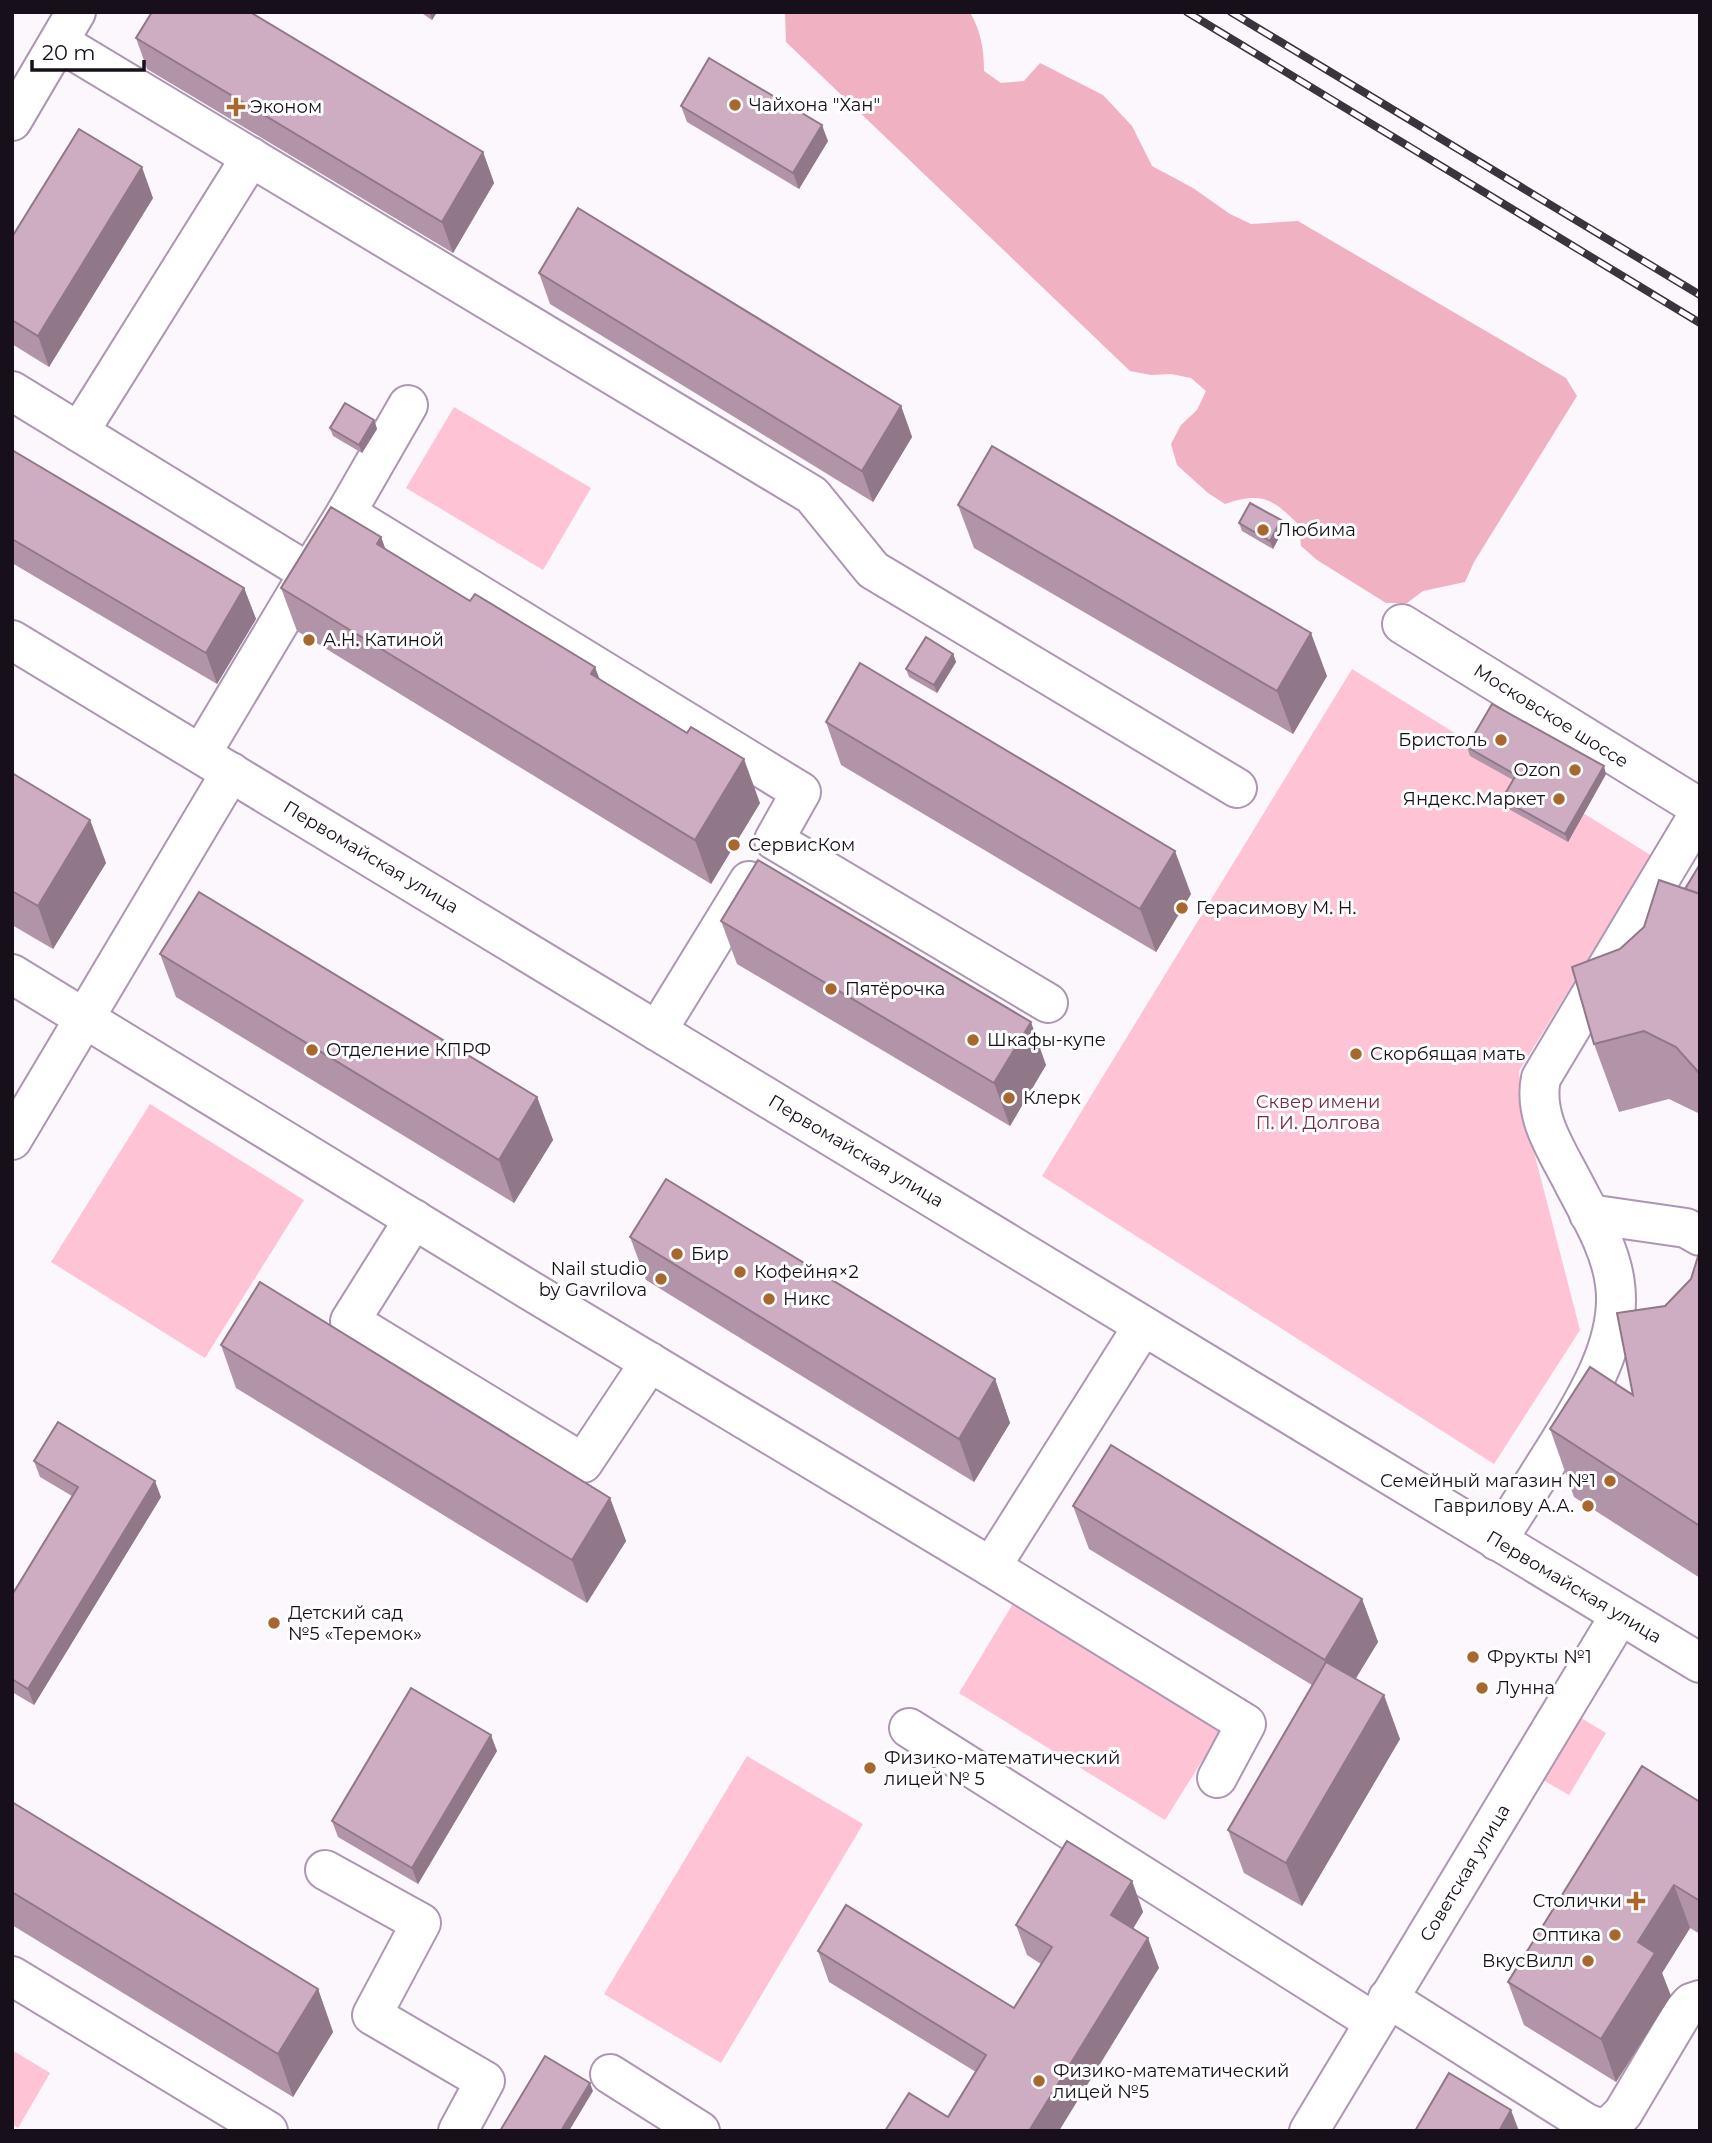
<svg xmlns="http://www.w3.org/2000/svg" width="1712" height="2143" font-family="Montserrat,sans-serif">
	<rect width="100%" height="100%" fill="#fcf7fd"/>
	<!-- green -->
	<g fill="#fec3d4">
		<polygon points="454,407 591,488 543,570 406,488"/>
		<polygon points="1352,669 1652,856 1519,1071 1521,1094 1527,1125 1580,1330 1494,1464 1042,1176"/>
		<polygon points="150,1104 304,1200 205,1358 51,1262"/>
		<polygon points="1014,1602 1222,1729 1165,1820 959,1693"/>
		<polygon points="1576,1715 1606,1733 1569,1795 1538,1777"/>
		<polygon points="747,1756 863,1824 721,2063 604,1994"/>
		<polygon points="12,2050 50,2073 18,2128 12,2124"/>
	</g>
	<!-- forest -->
	<path fill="#f0b1c3" d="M785,12H970C981,32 984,49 984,71L1001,83L1024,81L1040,63L1103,95L1132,126L1152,166L1193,188L1230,214L1251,224L1298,221L1566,378L1577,396L1474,562L1465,582L1423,591L1407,603H1386L1317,560L1301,546L1299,525C1272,498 1262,492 1225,504L1208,493L1177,465L1171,444L1181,425L1197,410L1206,391L1191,378L1171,374L1151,375L1130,371L786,42Z"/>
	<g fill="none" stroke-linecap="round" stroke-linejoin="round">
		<!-- minor casing -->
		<g stroke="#ad96b3" stroke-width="42">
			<g id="minor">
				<polyline points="59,42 812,495 873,570 1237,788"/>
				<polyline points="12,121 76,12"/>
				<polyline points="12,391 309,573 346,513 801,792 774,840 1048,1003"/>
				<polyline points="79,432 251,157"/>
				<polyline points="346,513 408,405"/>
				<polyline points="1402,624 1700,808"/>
				<polyline points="201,754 309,573"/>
				<polyline points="12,974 531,1291 991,1567 1246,1724 1217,1778"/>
				<polyline points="657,1031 749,881"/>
				<polyline points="12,1140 231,772"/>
				<polyline points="1589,1214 1686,1228 1700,1236"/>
				<polyline points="414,1219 350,1321 583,1463 650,1362"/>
				<path d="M1497,1541C1516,1511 1535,1481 1554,1451C1583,1404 1623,1342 1615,1284C1611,1249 1589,1213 1573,1182C1556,1149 1533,1116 1541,1078L1700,812"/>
				<polyline points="991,1567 1143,1326"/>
				<polyline points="909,1728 1374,2022"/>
				<polyline points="325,1870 421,1923 372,2015 485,2081 458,2131"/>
				<polyline points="12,1976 268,2131"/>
				<polyline points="1388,1998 1586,2123 1601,2129 1613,2123 1623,2113 1683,2012 1691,2003 1700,2000"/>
				<polyline points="610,2074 700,2131"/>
				<polyline points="1309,2131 1620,1615"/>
			</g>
		</g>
		<!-- major casing -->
		<g stroke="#ad96b3" stroke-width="42">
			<polyline id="major" points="12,640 1700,1663"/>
		</g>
		<!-- minor -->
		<use href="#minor" stroke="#fff" stroke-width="38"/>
		<!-- major -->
		<use href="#major" stroke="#fff" stroke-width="38"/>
		<!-- rail casing -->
		<g stroke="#3b333e" stroke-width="8">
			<g id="rail">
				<polyline points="1187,12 1700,323"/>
				<polyline points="1231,12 1700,295"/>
			</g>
		</g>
		<!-- rail -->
		<use href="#rail" stroke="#fff" stroke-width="5" stroke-dasharray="16" stroke-linecap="butt"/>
	</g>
	<!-- wall -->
	<g fill="#b194a7">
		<polygon points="420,12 437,12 432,20"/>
		<polygon points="136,38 483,152 494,183 453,253 147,69"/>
		<polygon points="681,106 828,141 799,189 687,122"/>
		<polygon points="153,198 49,367 12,344 12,237"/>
		<polygon points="539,273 901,406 912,437 873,502 550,304"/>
		<polygon points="374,420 377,429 362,453 333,436 330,428"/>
		<polygon points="12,450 244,588 256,619 217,684 12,563"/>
		<polygon points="958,505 1327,676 1293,734 974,548"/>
		<polygon points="1281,520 1284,528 1273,549 1242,531 1239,523"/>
		<polygon points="381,537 385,549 600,680 760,803 711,884 297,631 281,588"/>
		<polygon points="953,654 956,662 937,693 909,677 906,669"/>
		<polygon points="826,722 1191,894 1156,952 841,765"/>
		<polygon points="1467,747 1606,774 1568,842 1505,807 1502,799 1513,780 1470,756"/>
		<polygon points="12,773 90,820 106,863 53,949 12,925"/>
		<polygon points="1700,864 1700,1114 1669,1099 1619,1112 1594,1044"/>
		<polygon points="721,921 1046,1065 1010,1126 737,964"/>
		<polygon points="160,954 537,1097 553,1140 514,1203 176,997"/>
		<polygon points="630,1237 995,1379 1010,1423 974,1482 646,1280"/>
		<polygon points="1700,1250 1700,1578 1574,1497 1550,1429 1633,1395 1691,1279"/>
		<polygon points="221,1345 610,1498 626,1541 587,1603 236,1388"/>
		<polygon points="34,1461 161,1497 34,1705 12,1692 12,1595 72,1496 40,1477"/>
		<polygon points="1073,1506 1362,1599 1378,1642 1355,1679 1400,1739 1302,1906 1244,1873 1228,1830 1312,1685 1089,1549"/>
		<polygon points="497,1751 418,1884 338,1837 332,1821"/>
		<polygon points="12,1802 318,1989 333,2032 293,2097 12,1925"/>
		<polygon points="1700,1802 1700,1934 1690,1928 1662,1973 1671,1996 1616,2082 1524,2025 1508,1982"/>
		<polygon points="1132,1881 1143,1912 1133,1929 1159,1968 948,2117 976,2072 829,1982 818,1951 1014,2008 1041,1964 1027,1955 1016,1925"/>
	</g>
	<!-- shaded-wall -->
	<g fill="#907888">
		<polygon points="430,12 437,12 432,20"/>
		<polygon points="822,125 828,141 799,189 793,173"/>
		<polygon points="483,152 494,183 453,253 442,222"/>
		<polygon points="142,167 153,198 49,367 38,336"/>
		<polygon points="901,406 912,437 873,502 862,471"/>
		<polygon points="374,420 377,429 362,453 359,445"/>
		<polygon points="1281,520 1284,528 1273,549 1270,541"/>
		<polygon points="381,537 397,580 377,544"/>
		<polygon points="244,588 256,619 217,684 206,653"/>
		<polygon points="1311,633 1327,676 1293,734 1277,691"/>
		<polygon points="953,654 956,662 937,693 934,685"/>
		<polygon points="595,667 611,710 591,674"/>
		<polygon points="744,759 760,803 711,884 695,840"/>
		<polygon points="1604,766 1606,774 1568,842 1565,834"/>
		<polygon points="90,820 106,863 53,949 38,906"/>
		<polygon points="1175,851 1191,894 1156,952 1140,909"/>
		<polygon points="1031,1022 1046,1065 1010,1126 994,1083"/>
		<polygon points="537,1097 553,1140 514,1203 499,1160"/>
		<polygon points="995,1379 1010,1423 974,1482 959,1439"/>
		<polygon points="155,1481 161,1497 34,1705 28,1689"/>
		<polygon points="610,1498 626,1541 587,1603 572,1560"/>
		<polygon points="1362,1599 1378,1642 1341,1703 1325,1660"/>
		<polygon points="1384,1695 1400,1739 1302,1906 1286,1863"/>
		<polygon points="491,1735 497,1751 418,1884 412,1868"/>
		<polygon points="1132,1881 1143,1912 1122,1946 1111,1915"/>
		<polygon points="1674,1885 1690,1928 1662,1973 1671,1996 1616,2082 1601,2039 1638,1942"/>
		<polygon points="1148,1938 1159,1968 1059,2131 1029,2131"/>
		<polygon points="318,1989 333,2032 293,2097 278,2054"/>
		<polygon points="590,2083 593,2091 569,2131 561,2131"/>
		<polygon points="1511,2110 1519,2131 1499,2131"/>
	</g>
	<!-- building -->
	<g fill="#ceacc2" stroke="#907888" stroke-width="2">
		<polygon points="152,12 250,12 483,152 442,222 136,38"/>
		<polygon points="709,58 822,125 793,173 681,106"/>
		<polygon points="79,129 142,167 38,336 12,320 12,237"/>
		<polygon points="578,208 901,406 862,471 539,273"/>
		<polygon points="345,403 374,420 359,445 330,428"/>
		<polygon points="992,446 1311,633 1277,691 958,505"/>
		<polygon points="12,450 244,588 206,653 12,539"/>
		<polygon points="1250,503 1281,520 1270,541 1239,523"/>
		<polygon points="331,507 381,537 377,544 470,601 475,594 595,667 591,674 687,733 691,727 744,759 695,840 281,588"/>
		<polygon points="926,637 953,654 934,685 906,669"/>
		<polygon points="860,663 1175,851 1140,909 826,722"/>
		<polygon points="1492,704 1604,766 1565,834 1502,799 1516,775 1467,747"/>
		<polygon points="12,773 90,820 38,906 12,891"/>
		<polygon points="758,860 1031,1022 994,1083 721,921"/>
		<polygon points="1700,864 1700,894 1685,889"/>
		<polygon points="1659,880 1700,894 1700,1074 1676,1047 1644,1031 1594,1044 1572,967 1620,949 1644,927"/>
		<polygon points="199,892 537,1097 499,1160 160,954"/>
		<polygon points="666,1179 995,1379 959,1439 630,1237"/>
		<polygon points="1700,1250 1700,1526 1550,1429 1590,1367 1633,1395 1617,1313 1665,1306 1691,1279"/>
		<polygon points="260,1282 610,1498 572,1560 221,1345"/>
		<polygon points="58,1422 155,1481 28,1689 12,1679 12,1595 78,1487 34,1461"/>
		<polygon points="1111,1445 1362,1599 1325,1660 1073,1506"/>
		<polygon points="1326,1662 1384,1695 1286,1863 1228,1830"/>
		<polygon points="411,1688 491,1735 412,1868 332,1821"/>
		<polygon points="1642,1766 1700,1802 1700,1901 1674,1885 1638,1942 1655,1953 1601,2039 1508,1982"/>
		<polygon points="12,1802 318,1989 278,2054 12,1892"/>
		<polygon points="1067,1841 1132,1881 1111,1915 1148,1938 1029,2131 885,2131 909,2093 948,2117 986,2055 818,1951 846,1905 1014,2008 1052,1947 1016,1925"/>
		<polygon points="545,2056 590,2083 561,2131 500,2131"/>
		<polygon points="1449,2073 1511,2110 1499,2131 1415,2131"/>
	</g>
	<!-- markers -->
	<g fill="#a7682f" stroke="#fff" stroke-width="2.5">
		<circle cx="735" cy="105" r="7"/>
		<path d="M232.5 96.5h7v7h7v7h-7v7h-7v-7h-7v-7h7z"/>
		<circle cx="1263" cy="530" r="7"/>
		<circle cx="309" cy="640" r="7"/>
		<circle cx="1501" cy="740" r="7"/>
		<circle cx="1575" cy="770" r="7"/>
		<circle cx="1559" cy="799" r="7"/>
		<circle cx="734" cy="845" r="7"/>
		<circle cx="1182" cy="908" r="7"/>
		<circle cx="831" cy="989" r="7"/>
		<circle cx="973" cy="1040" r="7"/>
		<circle cx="312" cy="1050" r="7"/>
		<circle cx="1356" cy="1054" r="7"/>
		<circle cx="1009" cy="1098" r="7"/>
		<circle cx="677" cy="1254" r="7"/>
		<circle cx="740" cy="1272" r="7"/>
		<circle cx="661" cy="1279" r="7"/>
		<circle cx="769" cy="1299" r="7"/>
		<circle cx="1610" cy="1481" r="7"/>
		<circle cx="1588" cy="1506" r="7"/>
		<circle cx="274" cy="1623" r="7"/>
		<circle cx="1473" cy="1657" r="7"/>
		<circle cx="1482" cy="1688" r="7"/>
		<circle cx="870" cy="1768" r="7"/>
		<path d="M1632.5 1890.5h7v7h7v7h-7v7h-7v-7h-7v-7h7z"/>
		<circle cx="1615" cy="1935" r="7"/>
		<circle cx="1588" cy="1961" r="7"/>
		<circle cx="1039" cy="2081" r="7"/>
	</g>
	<g text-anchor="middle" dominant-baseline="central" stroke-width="6" stroke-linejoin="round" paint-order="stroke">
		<!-- poi labels -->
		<g font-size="18" fill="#170f1a" stroke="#fff" text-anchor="start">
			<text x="749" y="105">Чайхона "Хан"</text>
			<text x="250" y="107">Эконом</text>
			<text x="1277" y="530">Любима</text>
			<text x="323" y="640">А.Н. Катиной</text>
			<text x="1487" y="740" text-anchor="end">Бристоль</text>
			<text x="1561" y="770" text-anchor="end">Ozon</text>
			<text x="1545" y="799" text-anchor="end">Яндекс.Маркет</text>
			<text x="748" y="845">СервисКом</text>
			<text x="1196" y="908">Герасимову М. Н.</text>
			<text x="845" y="989">Пятёрочка</text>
			<text x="987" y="1040">Шкафы-купе</text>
			<text x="326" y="1050">Отделение КПРФ</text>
			<text x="1370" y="1054">Скорбящая мать</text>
			<text x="1023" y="1098">Клерк</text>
			<text x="691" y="1254">Бир</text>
			<text x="647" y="1269" text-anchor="end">Nail studio<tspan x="647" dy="21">by Gavrilova</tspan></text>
			<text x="754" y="1272">Кофейня×2</text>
			<text x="783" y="1299">Никс</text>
			<text x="1596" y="1481" text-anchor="end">Семейный магазин №1</text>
			<text x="1574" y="1506" text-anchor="end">Гаврилову А.А.</text>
			<text x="288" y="1613">Детский сад<tspan x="288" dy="21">№5 «Теремок»</tspan></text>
			<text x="1487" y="1657">Фрукты №1</text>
			<text x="1496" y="1688">Лунна</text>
			<text x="884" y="1758">Физико-математический<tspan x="884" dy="21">лицей № 5</tspan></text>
			<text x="1622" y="1901" text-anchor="end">Столички</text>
			<text x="1601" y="1935" text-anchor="end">Оптика</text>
			<text x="1574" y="1961" text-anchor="end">ВкусВилл</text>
			<text x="1053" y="2071">Физико-математический<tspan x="1053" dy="21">лицей №5</tspan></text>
		</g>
		<!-- street labels -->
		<g font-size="18" fill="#170f1a" stroke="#fff">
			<text transform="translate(1551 716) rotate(32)">Московское шоссе</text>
			<text transform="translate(371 857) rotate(31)">Первомайская улица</text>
			<text transform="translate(856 1151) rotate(31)">Первомайская улица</text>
			<text transform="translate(1574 1587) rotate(31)">Первомайская улица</text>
			<text transform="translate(1465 1873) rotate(-59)">Советская улица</text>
		</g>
		<!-- park labels -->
		<g font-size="18" fill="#732a45" stroke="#fff">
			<text x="1318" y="1102">Сквер имени<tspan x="1318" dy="21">П. И. Долгова</tspan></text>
		</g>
	</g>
	<!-- border -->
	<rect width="1712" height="2143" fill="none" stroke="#170f1a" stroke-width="28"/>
	<!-- scale -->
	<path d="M32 60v10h112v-10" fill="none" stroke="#170f1a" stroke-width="3.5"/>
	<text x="42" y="60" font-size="21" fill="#170f1a" stroke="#ffffff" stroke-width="5" paint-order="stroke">20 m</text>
</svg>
